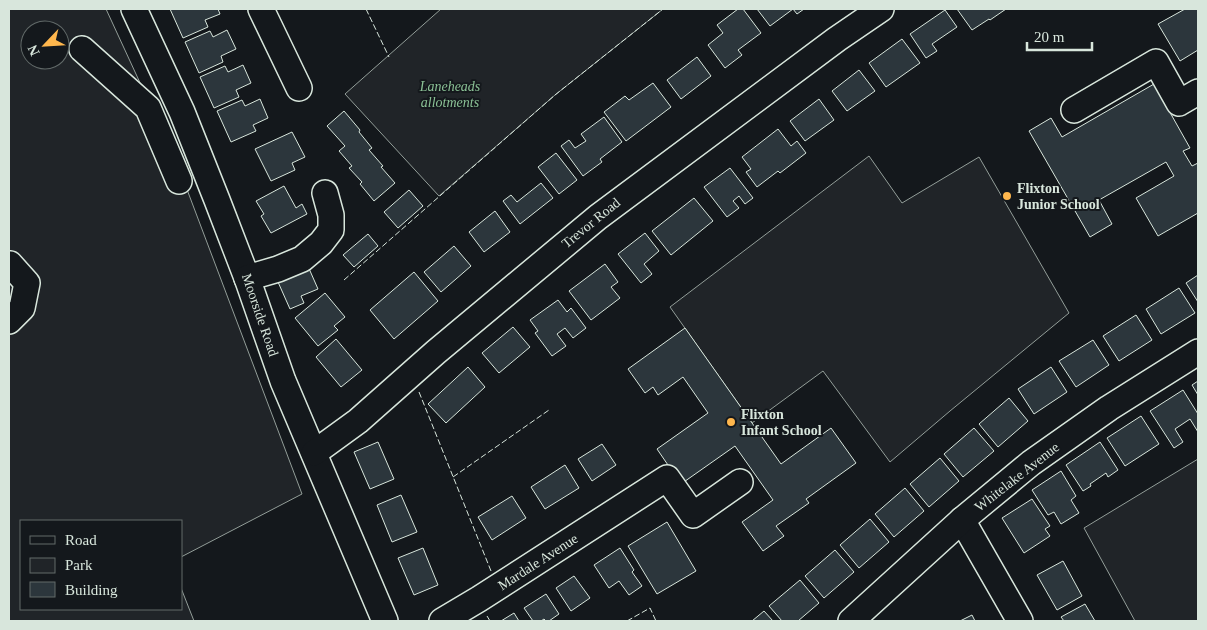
<svg xmlns="http://www.w3.org/2000/svg" width="1207" height="630" font-family="'Times New Roman',serif">
	<rect width="100%" height="100%" fill="#14181c"/>
	<!-- green -->
	<g fill="#202428" stroke="#939e99" fill-rule="evenodd">
		<path d="M9,9H106L177,163L302,494L181,557V521H21V609H181V588L194,621H9ZM30,30H60V60H30Z"/>
		<polygon points="441,9 663,9 555,95 439,196 345,94"/>
		<polygon points="869,156 902,203 979,157 1069,313 950,411 890,462 823,371 752,423 670,307"/>
		<polygon points="1198,459 1198,621 1135,621 1084,528"/>
	</g>
	<!-- building -->
	<g fill="#2c363c" stroke="#d8e6dc">
		<polygon points="170,9 218,9 220,14 205,20 208,27 183,38"/>
		<polygon points="738,9 743,9 761,33 738,50 742,55 725,68 708,45 723,33 717,25"/>
		<polygon points="757,9 804,9 797,14 793,9 770,26"/>
		<polygon points="957,9 1006,9 990,20 989,19 972,30"/>
		<polygon points="1185,9 1197,9 1198,11 1198,50 1180,61 1158,24"/>
		<polygon points="945,10 957,27 932,44 937,51 926,58 910,34"/>
		<polygon points="227,30 236,49 221,56 223,62 199,73 185,42 210,31 213,37"/>
		<polygon points="902,39 920,63 886,87 869,63"/>
		<polygon points="697,57 711,76 681,99 667,80"/>
		<polygon points="243,65 251,83 236,90 239,97 214,108 200,77 225,66 228,72"/>
		<polygon points="859,70 875,91 847,111 832,91"/>
		<polygon points="653,83 671,107 626,141 604,112 625,96 629,100"/>
		<polygon points="1154,84 1190,148 1183,151 1192,166 1198,163 1198,213 1158,236 1136,198 1174,176 1166,162 1099,200 1112,224 1090,237 1029,131 1051,118 1062,137"/>
		<polygon points="260,99 268,118 253,125 256,131 231,142 217,111 242,100 245,106"/>
		<polygon points="819,99 834,120 805,141 790,121"/>
		<polygon points="344,111 360,130 359,132 372,148 369,150 383,166 381,167 395,183 374,201 360,184 362,182 349,168 352,166 339,151 345,146 327,126"/>
		<polygon points="604,117 622,142 600,159 602,162 583,176 561,146 569,140 575,148 586,141 581,134"/>
		<polygon points="778,129 791,146 797,141 806,153 780,173 778,171 757,187 746,172 751,169 742,157"/>
		<polygon points="292,132 305,157 292,163 295,170 271,181 255,149"/>
		<polygon points="556,153 577,180 559,194 538,167"/>
		<polygon points="730,168 753,198 745,204 739,196 733,201 739,208 727,217 704,187"/>
		<polygon points="541,183 553,198 520,224 503,201 511,195 517,202"/>
		<polygon points="284,186 296,208 302,204 307,214 271,233 261,216 264,214 256,201"/>
		<polygon points="409,190 423,206 398,228 384,212"/>
		<polygon points="694,198 713,221 671,255 652,231"/>
		<polygon points="495,211 510,232 484,252 469,232"/>
		<polygon points="645,233 659,251 644,264 652,274 641,283 618,254"/>
		<polygon points="368,234 378,246 354,267 343,255"/>
		<polygon points="454,246 471,266 441,292 424,272"/>
		<polygon points="307,264 318,289 301,296 304,303 290,309 278,282"/>
		<polygon points="605,264 618,282 611,287 620,298 591,320 569,291"/>
		<polygon points="414,272 438,301 394,339 370,310"/>
		<polygon points="1198,275 1198,302 1186,283"/>
		<polygon points="1179,288 1195,313 1161,334 1146,309"/>
		<polygon points="325,293 345,317 334,326 338,330 318,346 295,318"/>
		<polygon points="558,300 567,312 571,308 586,328 573,338 565,328 557,334 566,346 552,356 535,333 538,331 530,320"/>
		<polygon points="1136,315 1152,340 1119,361 1103,336"/>
		<polygon points="513,327 530,347 499,373 482,353"/>
		<polygon points="685,328 781,464 831,428 856,463 806,499 809,503 776,526 784,536 763,551 742,522 773,500 735,446 681,484 657,449 708,413 683,377 658,395 653,387 645,393 628,369"/>
		<polygon points="336,339 362,370 341,387 316,357"/>
		<polygon points="1093,340 1109,365 1076,387 1059,361"/>
		<polygon points="468,367 485,387 446,423 428,404"/>
		<polygon points="1051,367 1067,392 1034,414 1018,389"/>
		<polygon points="1198,381 1198,395 1192,385"/>
		<polygon points="1183,390 1198,414 1198,432 1190,419 1175,429 1183,442 1174,448 1150,411"/>
		<polygon points="1009,398 1028,421 998,447 979,424"/>
		<polygon points="1141,416 1159,444 1125,466 1107,438"/>
		<polygon points="974,428 994,451 963,477 944,454"/>
		<polygon points="378,442 394,479 370,489 354,452"/>
		<polygon points="1100,442 1118,470 1108,477 1106,473 1090,484 1091,486 1083,491 1066,465"/>
		<polygon points="602,444 616,465 592,481 578,459"/>
		<polygon points="940,458 959,481 929,507 910,484"/>
		<polygon points="565,465 579,488 545,509 531,487"/>
		<polygon points="1061,471 1076,496 1071,500 1079,513 1061,524 1054,512 1048,515 1032,490"/>
		<polygon points="905,488 924,511 894,537 875,514"/>
		<polygon points="401,495 417,532 392,542 377,505"/>
		<polygon points="512,496 526,518 492,540 478,517"/>
		<polygon points="1032,499 1050,526 1045,529 1050,536 1024,553 1002,518"/>
		<polygon points="870,519 889,542 859,568 840,545"/>
		<polygon points="667,522 696,571 657,594 628,546"/>
		<polygon points="423,548 438,585 414,595 398,558"/>
		<polygon points="620,548 634,570 632,572 642,586 629,595 619,581 609,588 594,565"/>
		<polygon points="835,550 854,572 824,598 805,576"/>
		<polygon points="1063,561 1082,596 1057,610 1037,575"/>
		<polygon points="574,576 590,598 571,611 556,588"/>
		<polygon points="800,580 819,603 798,621 782,621 769,606"/>
		<polygon points="546,594 559,614 549,621 546,621 544,619 541,621 533,621 524,608"/>
		<polygon points="1085,604 1095,621 1064,621 1061,617"/>
		<polygon points="764,611 773,621 752,621"/>
		<polygon points="514,613 519,621 501,621"/>
		<polygon points="972,615 975,621 960,621"/>
	</g>
	<g fill="none" stroke-linecap="round" stroke-linejoin="round">
		<!-- minor casing -->
		<g stroke="#d8e6dc" stroke-width="28">
			<g id="minor">
				<polyline points="134,9 182,112 217,200 247,278 283,381 385,621"/>
				<polyline points="261,9 299,88"/>
				<polyline points="82,49 148,108 179,181"/>
				<polyline points="1074,110 1156,62 1179,103 1198,92"/>
				<polyline points="247,278 278,269 302,259 321,243 331,230 331,215 325,193"/>
				<polyline points="9,321 22,308 27,283 10,264"/>
				<polyline points="314,453 358,421 436,352 598,217 837,39 881,9"/>
				<polyline points="962,520 1020,621"/>
				<polyline points="442,621 479,599 667,478 693,515 740,482"/>
				<polyline points="851,621 962,520 1031,463 1109,408 1198,352"/>
			</g>
		</g>
		<!-- minor -->
		<use href="#minor" stroke="#14181c" stroke-width="25"/>
		<!-- fence -->
		<g stroke="#d8e6dc" stroke-width="1" stroke-dasharray="6 2.5" stroke-linecap="butt">
			<polyline points="366,9 389,57"/>
			<polyline points="344,280 555,95 663,9"/>
			<polyline points="419,392 491,571"/>
			<polyline points="453,477 549,410"/>
			<polyline points="487,616 490,621"/>
			<polyline points="627,621 650,608 656,621"/>
		</g>
	</g>
	<!-- markers -->
	<g fill="#ffb74d" stroke="#14181c" stroke-width="2">
		<circle cx="1007" cy="196" r="5"/>
		<circle cx="731" cy="422" r="5"/>
	</g>
	<g text-anchor="middle" dominant-baseline="central" stroke-width="4" stroke-linejoin="round" paint-order="stroke">
		<!-- park labels -->
		<g font-size="14" font-style="italic" fill="#8ac095" stroke="#14181c">
			<text x="450" y="86">Laneheads<tspan x="450" dy="16">allotments</tspan></text>
		</g>
		<!-- poi labels -->
		<g font-size="14" font-weight="bold" fill="#d8e6dc" stroke="#14181c" text-anchor="start">
			<text x="1017" y="188">Flixton<tspan x="1017" dy="16">Junior School</tspan></text>
			<text x="741" y="414">Flixton<tspan x="741" dy="16">Infant School</tspan></text>
		</g>
		<!-- street labels -->
		<g font-size="14" fill="#d8e6dc" stroke="#14181c">
			<text transform="translate(591 223) rotate(-39)">Trevor Road</text>
			<text transform="translate(260 315) rotate(71)">Moorside Road</text>
			<text transform="translate(1017 477) rotate(-38)">Whitelake Avenue</text>
			<text transform="translate(538 562) rotate(-33)">Mardale Avenue</text>
		</g>
	</g>
	<!-- border -->
	<rect width="1207" height="630" fill="none" stroke="#d8e6dc" stroke-width="20"/>
	<!-- legend -->
	<rect x="20" y="520" width="162" height="90" fill="#14181c" stroke="#626a69"/>
	<rect x="30" y="536" width="25" height="8" fill="#14181c" stroke="#626a69"/>
	<text x="65" y="545" font-size="15" fill="#d8e6dc">Road</text>
	<rect x="30" y="558" width="25" height="15" fill="#202428" stroke="#626a69"/>
	<text x="65" y="570" font-size="15" fill="#d8e6dc">Park</text>
	<rect x="30" y="582" width="25" height="15" fill="#2c363c" stroke="#626a69"/>
	<text x="65" y="595" font-size="15" fill="#d8e6dc">Building</text>
	<!-- north arrow -->
	<g transform="translate(45 45) rotate(245)"><circle r="24" fill="#14181c" stroke="#626a69"/>
	<path d="M0-4L9 19L0 12L-9 19Z" fill="#ffb74d"/>
	<text y="-8" font-size="14" font-weight="bold" text-anchor="middle" fill="#d8e6dc">N</text>
	</g>
	<!-- scale -->
	<path d="M1027 42v8h65v-8" fill="none" stroke="#d8e6dc" stroke-width="2.5"/>
	<text x="1034" y="42" font-size="15" fill="#d8e6dc" stroke="#14181c" stroke-width="4" paint-order="stroke">20 m</text>
</svg>
